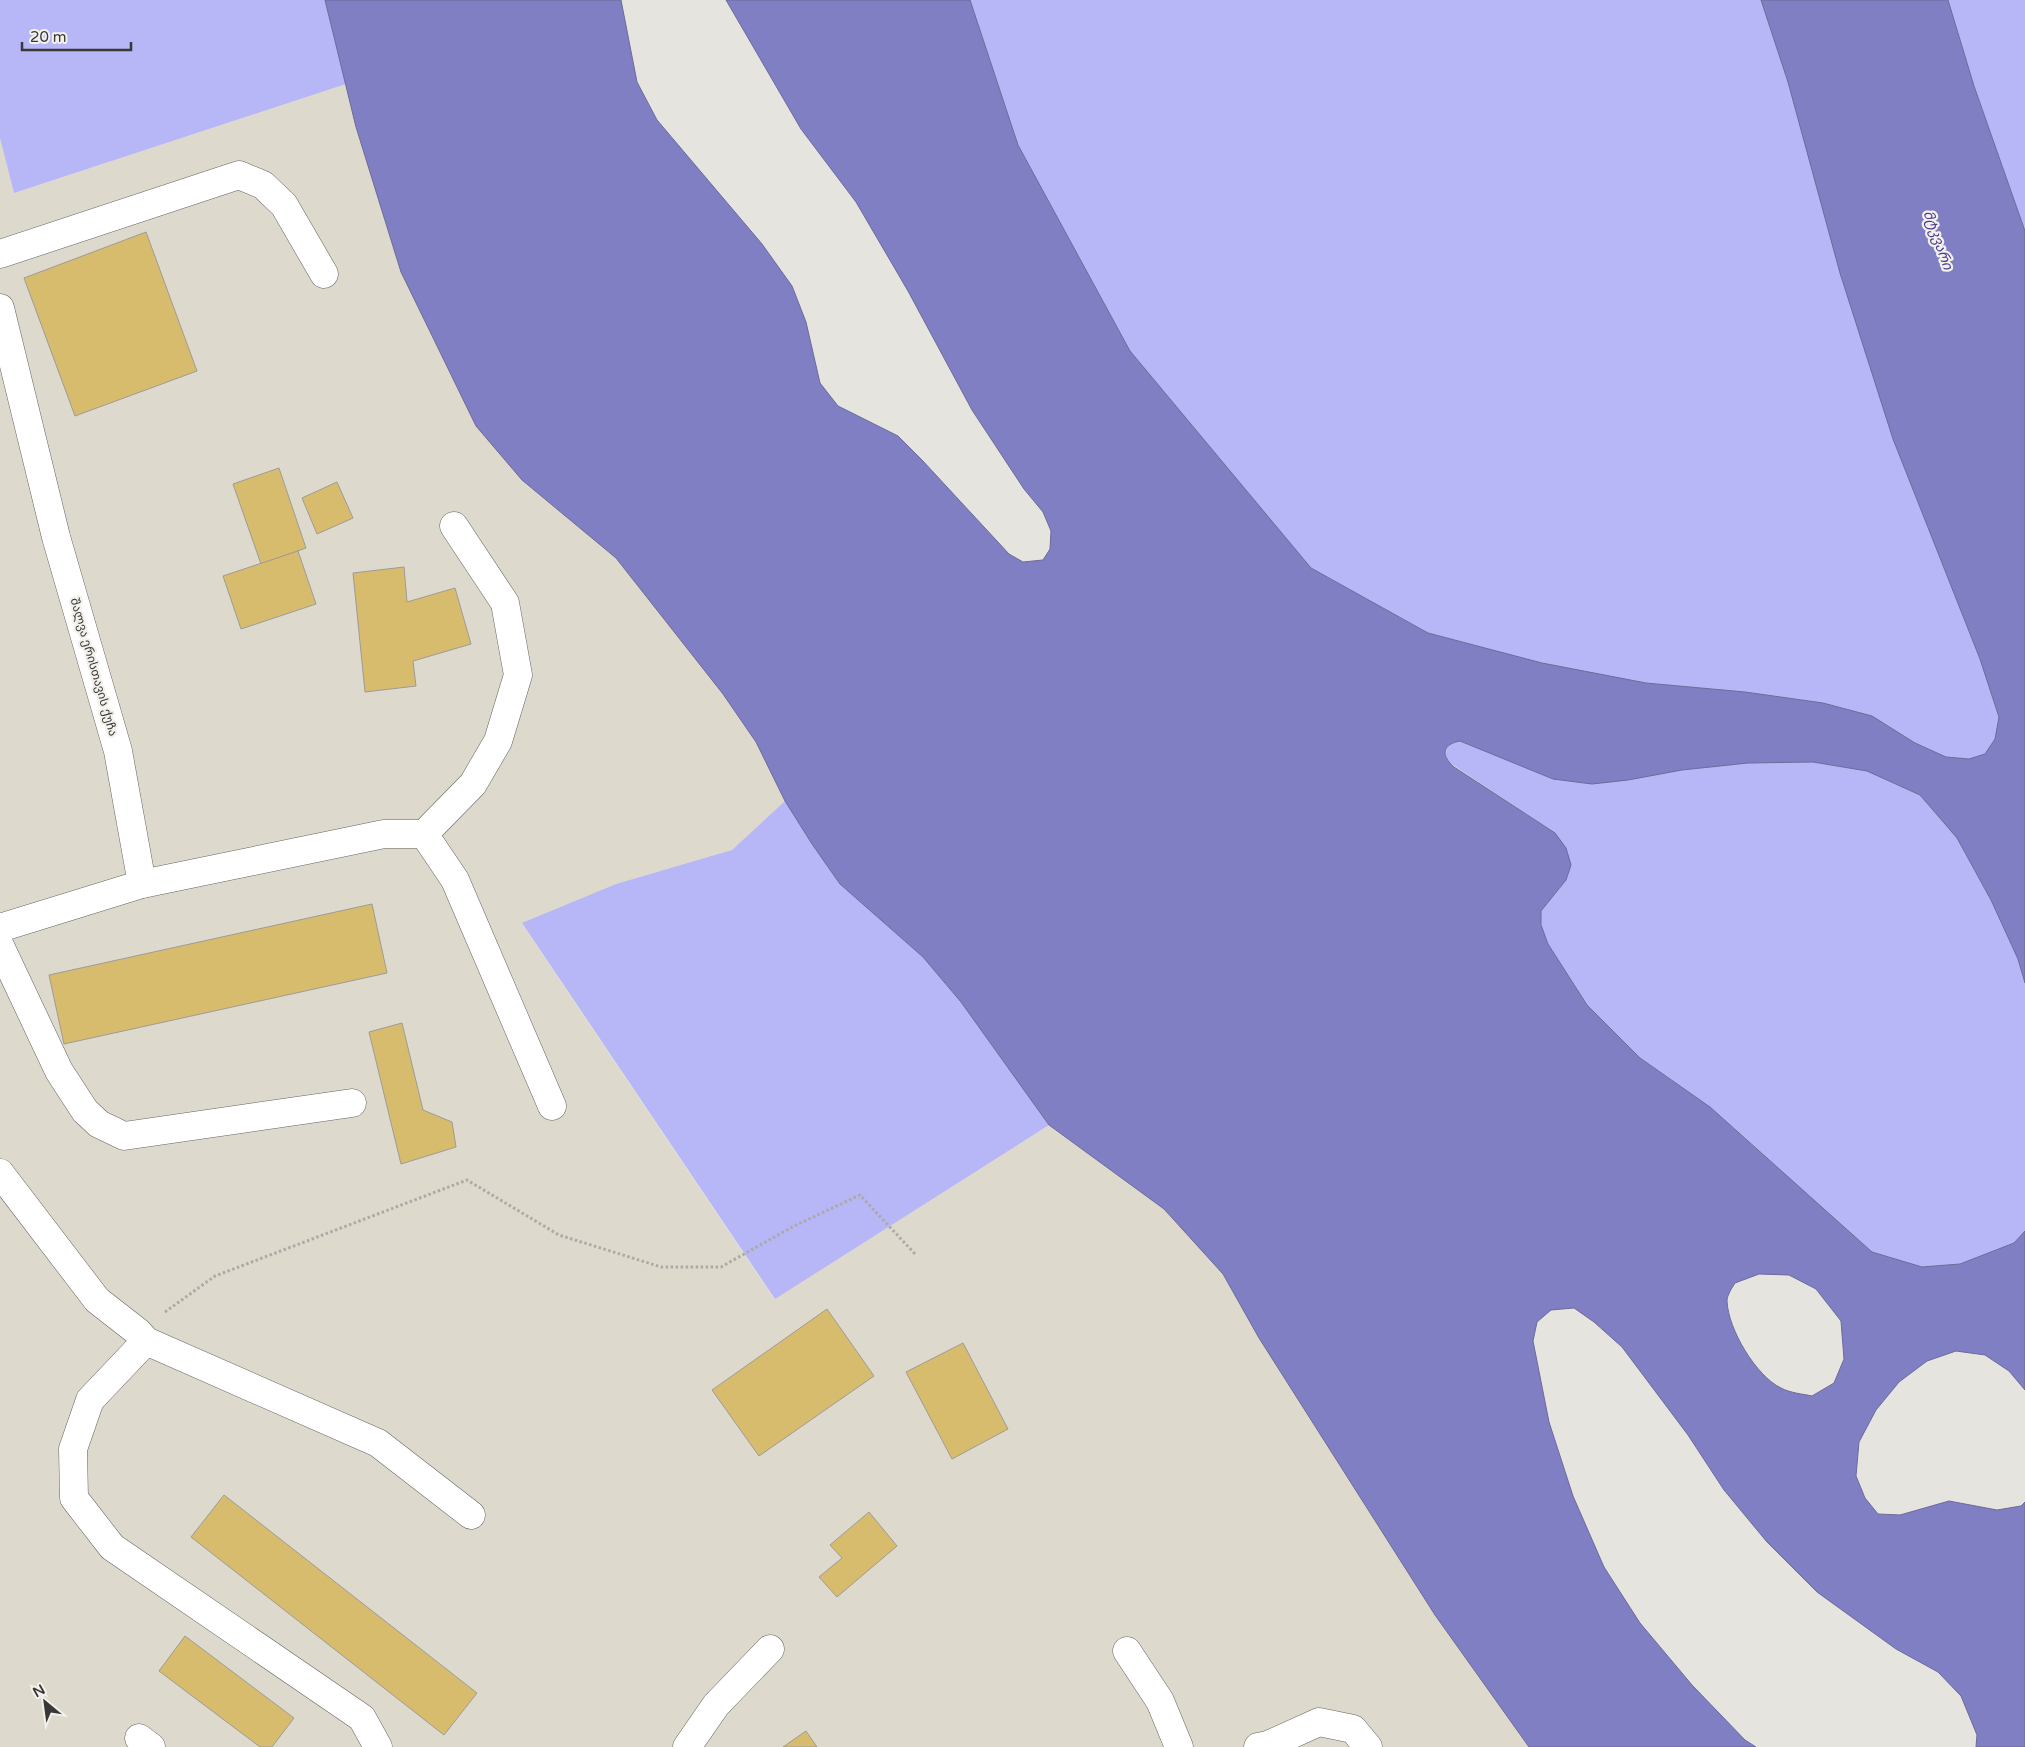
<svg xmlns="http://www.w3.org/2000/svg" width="2025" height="1747" font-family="'Varela Round','Noto Sans Georgian',sans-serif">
	<rect width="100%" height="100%" fill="#e5e4df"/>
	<!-- built -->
	<polygon fill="#ded9cd" points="346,84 356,127 401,272 476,426 574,521 616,558 723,694 756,742 785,801 732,850 616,884 522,924 774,1299 1049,1125 1164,1209 1223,1274 1259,1338 1435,1615 1529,1747 0,1747 0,138 14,193"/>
	<!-- green -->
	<g fill="#b7b6f6">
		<polygon points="0,0 325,0 346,84 14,193 0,138"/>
		<polygon points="970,0 1761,0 1788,82 1893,439 1980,659 1999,717 1995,739 1985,754 1969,759 1946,757 1915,743 1872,716 1823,703 1745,692 1646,683 1542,663 1428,633 1311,568 1130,351 1018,145"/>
		<polygon points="1948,0 2025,0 2025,231 1974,86"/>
		<path d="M1460,741L1553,779L1628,780L1682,770L1748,763L1813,762L1867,771L1920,795L1957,838L1991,900L2018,959L2025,983V1231L2014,1243L1960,1264L1922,1267L1872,1252L1710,1107L1640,1058L1587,1005L1548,944L1541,925V911L1566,880L1555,833L1447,761C1444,748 1448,743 1460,741Z"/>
		<polygon points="785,801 812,844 840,884 923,957 961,1002 1049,1125 775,1299 522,923 616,884 732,850"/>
	</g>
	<!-- water -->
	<path fill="#817fc4" stroke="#6b6a9a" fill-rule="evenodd" d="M325,0H621L637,82L657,120L762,244L792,286L806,322L820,383L838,406L898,436L922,460L1009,554L1023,562L1043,560L1050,549L1051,531L1043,512L1024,489L972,410L908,291L856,202L801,129L726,0H970L1018,145L1130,351L1311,568L1428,633L1542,663L1646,683L1745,692L1823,703L1872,716L1915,743L1946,757L1969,759L1985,754L1995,739L1999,717L1980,659L1893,439L1840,273L1788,82L1761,0H1948L1974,86L2025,231V983L2018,959L1991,900L1957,838L1920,795L1867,771L1813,762L1748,763L1682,770L1628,780L1592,784L1553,779L1460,741C1443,744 1440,755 1454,767L1555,833L1566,848L1571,865L1566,880L1541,911V925L1548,944L1587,1005L1640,1058L1710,1107L1872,1252L1922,1267L1960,1264L2014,1243L2025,1231V1390L2009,1371L1985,1355L1956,1351L1927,1361L1899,1382L1876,1410L1859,1442L1856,1476L1865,1498L1878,1514L1900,1515L1949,1501L1997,1510L2021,1506L2025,1502V1747H1976L1977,1735L1961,1696L1938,1672L1896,1649L1817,1592L1767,1542L1724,1490L1688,1435L1622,1347L1594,1322L1574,1308L1551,1310L1537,1322L1533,1341L1549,1422L1573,1496L1604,1567L1640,1623L1692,1685L1745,1740L1756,1747H1529L1435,1615L1259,1338L1223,1274L1164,1209L1049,1125L961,1002L923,957L840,884L812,844L785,801L756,742L723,694L616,558L522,480L476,426L401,272L356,127ZM1759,1274L1789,1275L1816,1289L1841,1321L1844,1359L1834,1383L1812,1396C1803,1394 1790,1393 1781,1388C1756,1376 1728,1329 1727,1301C1727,1295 1732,1288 1735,1283Z"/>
	<!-- building -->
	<g fill="#d8bc6e" stroke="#9d9b97">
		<polygon points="146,232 197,371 75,416 24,278"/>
		<polygon points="279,468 306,548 261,564 233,484"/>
		<polygon points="337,482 353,518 317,534 302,498"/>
		<polygon points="298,551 316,604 241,629 223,576"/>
		<polygon points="404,567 407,602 455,588 471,644 413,661 416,686 365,692 353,573"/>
		<polygon points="372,904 387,973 64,1044 49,975"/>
		<polygon points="402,1023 423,1110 452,1122 456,1147 401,1164 369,1032"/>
		<polygon points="827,1309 874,1376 759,1456 712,1390"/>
		<polygon points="963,1343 1008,1429 952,1459 906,1372"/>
		<polygon points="224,1495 477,1693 444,1735 191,1537"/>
		<polygon points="869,1512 897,1546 837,1597 819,1577 842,1558 830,1545"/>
		<polygon points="185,1636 294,1718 272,1747 260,1747 159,1671"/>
		<polygon points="806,1731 817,1747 783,1747"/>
	</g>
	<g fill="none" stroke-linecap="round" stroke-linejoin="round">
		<!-- minor casing -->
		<g stroke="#666460" stroke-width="29">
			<g id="minor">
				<polyline points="0,254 239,175 263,185 284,205 324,274"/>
				<polyline points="0,308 56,537 118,751 142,884"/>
				<polyline points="424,834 473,784 498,741 518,675 505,603 454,526"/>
				<polyline points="0,928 142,884 384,834 424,834 455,880 552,1106"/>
				<polyline points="0,946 59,1071 85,1111 99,1124 124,1136 352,1103"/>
				<polyline points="0,1173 97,1300 138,1332 146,1341 378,1443 471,1515"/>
				<polyline points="146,1341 90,1400 73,1449 74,1498 112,1547 362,1718 378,1747"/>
				<polyline points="1127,1651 1160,1701 1179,1747"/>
				<polyline points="139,1738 151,1747"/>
				<polyline points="687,1747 716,1705 770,1649"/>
				<polyline points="1258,1747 1268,1745 1319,1722 1353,1729 1368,1747"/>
			</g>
		</g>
		<!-- path -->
		<polyline stroke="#abaaa6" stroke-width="3" stroke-dasharray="2.5 2.5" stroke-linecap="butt" points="165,1312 215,1276 467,1180 559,1235 661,1267 721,1267 794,1226 860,1195 915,1254"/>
		<!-- minor -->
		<use href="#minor" stroke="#fff" stroke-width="28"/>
	</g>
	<g text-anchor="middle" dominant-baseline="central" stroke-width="4.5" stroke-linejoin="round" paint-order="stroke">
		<!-- street labels -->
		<g font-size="12" fill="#393837" stroke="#f3f1ec">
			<text transform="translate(94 667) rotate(74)">შალვა ერისთავის ქუჩა</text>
		</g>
		<!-- water labels -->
		<g font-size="14" font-style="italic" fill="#453b8f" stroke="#f3f1ec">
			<text transform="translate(1938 240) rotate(70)">მტკვარი</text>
		</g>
	</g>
	<!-- north arrow -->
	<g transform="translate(45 1702) rotate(331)" stroke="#f3f1ec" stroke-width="4" paint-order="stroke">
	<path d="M0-4L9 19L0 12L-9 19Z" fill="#393837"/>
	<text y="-8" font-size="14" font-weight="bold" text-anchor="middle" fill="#393837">N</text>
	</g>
	<!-- scale -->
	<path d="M22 42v8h109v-8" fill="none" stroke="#393837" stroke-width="2.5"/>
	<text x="30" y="42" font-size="15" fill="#393837" stroke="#f3f1ec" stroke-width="4" paint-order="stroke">20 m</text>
</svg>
